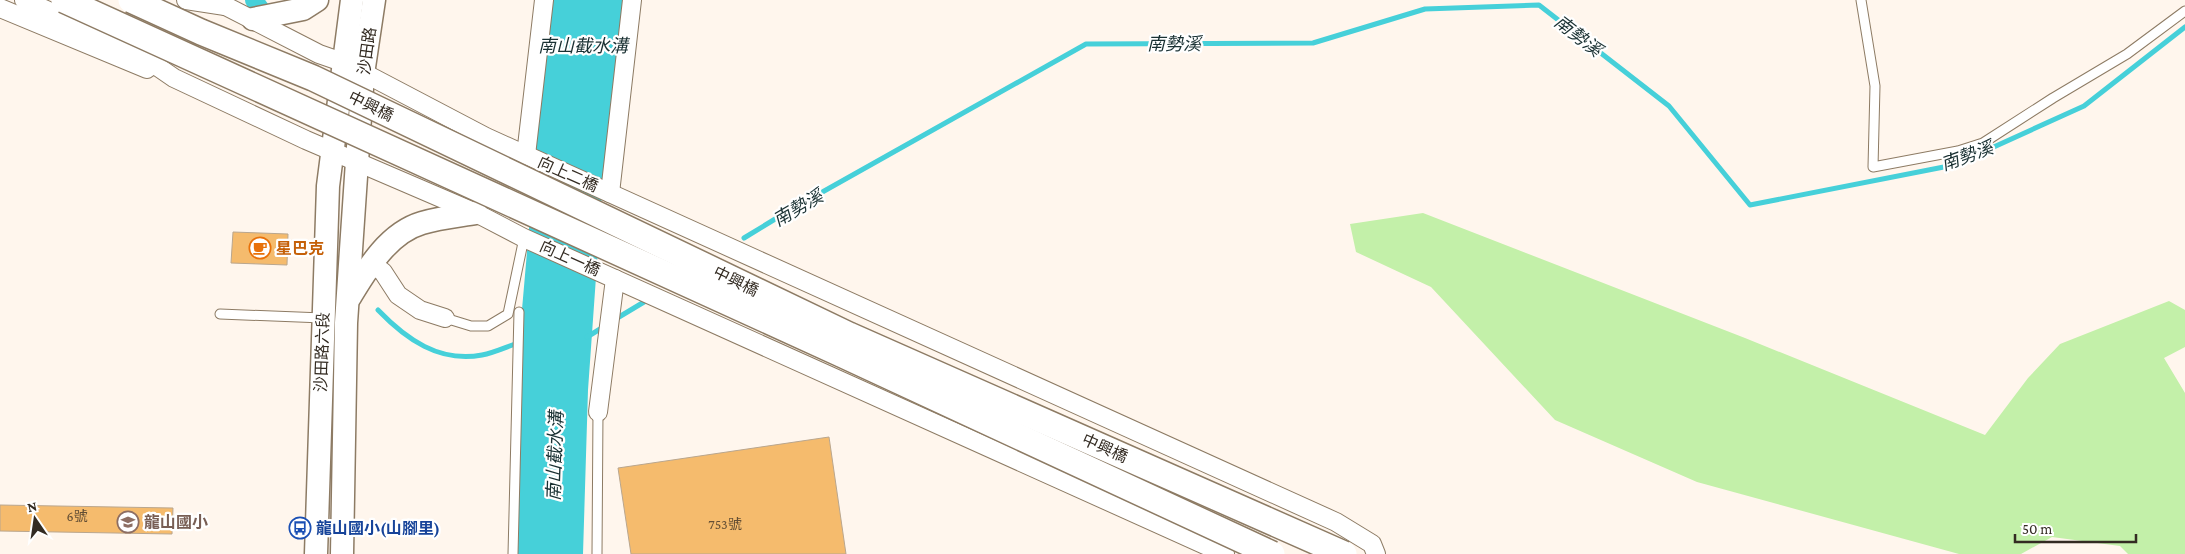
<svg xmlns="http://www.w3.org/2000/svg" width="2185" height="554" font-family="'Crimson Pro','Noto Sans TC',serif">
	<rect width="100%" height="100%" fill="#fff6ed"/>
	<!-- green -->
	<polygon fill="#c3f0a9" points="1423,213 1745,338 1985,435 2028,378 2060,344 2169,301 2185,310 2185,347 2164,358 2185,393 2185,554 2128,554 2120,546 2052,537 2021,554 1959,554 1697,482 1555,420 1431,287 1356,252 1350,224"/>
	<!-- water -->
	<polygon fill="#46d0d9" points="553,0 623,0 604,164 588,390 583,554 518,554 521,321 537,137"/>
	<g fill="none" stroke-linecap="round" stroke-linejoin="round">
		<!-- stream -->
		<g stroke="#46d0d9" stroke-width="5">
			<polyline points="744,238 785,213 1086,44 1313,43 1425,9 1539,5 1669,106 1750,205 1954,165 2084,106 2185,27"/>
			<path d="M378,310C406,339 439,363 482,355C493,353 504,348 515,344"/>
			<polyline points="614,320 644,302"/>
			<polyline points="587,337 605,326"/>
		</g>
		<!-- canal -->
		<polyline stroke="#46d0d9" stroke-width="18" points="254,0 262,11"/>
	</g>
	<!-- building -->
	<g fill="#f5bb6d" stroke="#b9a68e">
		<polygon points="233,232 288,234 287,265 231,263"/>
		<polygon points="829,437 846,554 631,554 618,468"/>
		<polygon points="0,505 173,508 172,534 0,531"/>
	</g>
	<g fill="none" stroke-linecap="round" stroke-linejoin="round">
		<!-- service casing -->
		<g stroke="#8d7b64" stroke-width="11">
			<g id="service">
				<polyline points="1861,0 1875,86 1873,167 1958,151 1983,143 2053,98 2127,54 2185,11"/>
				<polyline points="220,314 323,318"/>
				<polyline points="445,318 471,326 488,326 508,314 524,238"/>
				<polyline points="513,554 519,312"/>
				<polyline points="597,554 598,412"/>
			</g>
		</g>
		<!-- minor casing -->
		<g stroke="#8d7b64" stroke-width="20">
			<g id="minor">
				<polyline points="24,0 129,47 174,78 306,140 476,213 524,238 1225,554"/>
				<polyline points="186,0 225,6"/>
				<polyline points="214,0 319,54 345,63 486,137 1336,522 1372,544 1376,554"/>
				<polyline points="0,8 147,69"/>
				<polyline points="526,155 544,0"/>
				<polyline points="610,193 632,0"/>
				<polyline points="371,263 383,272 398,295 420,310 445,318"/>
				<polyline points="598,412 615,279"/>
			</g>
		</g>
		<!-- tertiary casing -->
		<g stroke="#8d7b64" stroke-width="25">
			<g id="tertiary">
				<polyline points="253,19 303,9 317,0"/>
				<path d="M350,297C367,269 388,233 422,223C439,218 458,216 476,213"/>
				<polyline points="316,554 328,186 352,0"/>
				<polyline points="342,554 346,323 363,74 374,0"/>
			</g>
		</g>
		<!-- service -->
		<use href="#service" stroke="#fff" stroke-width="9"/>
		<!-- minor -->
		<use href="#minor" stroke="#fff" stroke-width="18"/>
		<!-- tertiary -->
		<use href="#tertiary" stroke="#fff" stroke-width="22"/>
		<!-- secondary-bridge casing -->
		<g stroke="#8d7b64" stroke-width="28" stroke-linecap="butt">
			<g id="secondary-bridge">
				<polyline points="64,0 841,354 1272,554"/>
				<polyline points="131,0 201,32 313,78 849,335 1344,554"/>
			</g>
		</g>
		<!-- secondary-bridge -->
		<use href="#secondary-bridge" stroke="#fff" stroke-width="25"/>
	</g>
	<!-- icons -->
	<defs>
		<g id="cafe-ring" transform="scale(1.125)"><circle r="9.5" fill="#fff" stroke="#e8710a" stroke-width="1.5"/><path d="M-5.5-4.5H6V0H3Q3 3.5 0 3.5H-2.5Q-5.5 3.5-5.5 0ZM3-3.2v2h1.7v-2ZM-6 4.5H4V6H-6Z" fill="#e8710a"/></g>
		<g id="school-ring" transform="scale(1.125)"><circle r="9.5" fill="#fff" stroke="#8d6e63" stroke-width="1.5"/><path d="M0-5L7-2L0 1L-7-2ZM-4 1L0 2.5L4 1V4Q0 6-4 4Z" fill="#8d6e63"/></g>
		<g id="bus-ring" transform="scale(1.125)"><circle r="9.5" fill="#fff" stroke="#1a4fb4" stroke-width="1.5"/><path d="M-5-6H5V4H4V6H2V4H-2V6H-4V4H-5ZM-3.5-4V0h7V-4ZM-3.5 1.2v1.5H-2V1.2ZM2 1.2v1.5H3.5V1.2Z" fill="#1a4fb4"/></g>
	</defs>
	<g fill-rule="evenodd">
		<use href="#cafe-ring" x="260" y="248"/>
		<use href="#school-ring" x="128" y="522"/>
		<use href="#bus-ring" x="300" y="528"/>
	</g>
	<g text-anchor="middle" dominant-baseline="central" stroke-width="4.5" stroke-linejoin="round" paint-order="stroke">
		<!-- number labels -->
		<g font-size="14" fill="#644f35">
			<text x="77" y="516">6號</text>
			<text x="725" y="524">753號</text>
		</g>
		<!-- street labels -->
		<g font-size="16" fill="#332b22" stroke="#fff">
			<text transform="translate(367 51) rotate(-82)">沙田路</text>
			<text transform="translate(371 106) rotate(26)">中興橋</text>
			<text transform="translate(568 174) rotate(24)">向上二橋</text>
			<text transform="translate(570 258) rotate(24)">向上一橋</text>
			<text transform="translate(736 281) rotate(26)">中興橋</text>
			<text transform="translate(322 352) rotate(-88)">沙田路六段</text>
			<text transform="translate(1105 448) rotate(24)">中興橋</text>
		</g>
		<!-- food labels -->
		<g font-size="16" font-weight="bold" fill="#c56008" stroke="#fff" text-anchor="start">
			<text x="276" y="248">星巴克</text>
		</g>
		<!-- education labels -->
		<g font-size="16" font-weight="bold" fill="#785e54" stroke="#fff" text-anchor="start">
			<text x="144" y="522">龍山國小</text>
		</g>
		<!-- transit labels -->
		<g font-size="16" font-weight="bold" fill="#164399" stroke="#fff" text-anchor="start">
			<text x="316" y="528">龍山國小(山腳里)</text>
		</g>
		<!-- water labels -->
		<g font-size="18" font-style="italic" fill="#193032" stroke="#fff">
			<text transform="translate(1578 36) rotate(38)">南勢溪</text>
			<text x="1174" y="44">南勢溪</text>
			<text x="583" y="46">南山截水溝</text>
			<text transform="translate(1967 156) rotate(-20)">南勢溪</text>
			<text transform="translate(798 208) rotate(-30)">南勢溪</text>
			<text transform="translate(555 456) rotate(-88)">南山截水溝</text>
		</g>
	</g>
	<!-- north arrow -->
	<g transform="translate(35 519) rotate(347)" stroke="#ffffff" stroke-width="4" paint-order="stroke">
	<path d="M0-4L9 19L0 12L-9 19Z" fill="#332b22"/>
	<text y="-8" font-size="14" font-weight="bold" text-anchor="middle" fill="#332b22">N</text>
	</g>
	<!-- scale -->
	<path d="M2015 534v8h121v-8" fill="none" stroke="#332b22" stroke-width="2.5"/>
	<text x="2022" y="534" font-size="15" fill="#332b22" stroke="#ffffff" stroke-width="4" paint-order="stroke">50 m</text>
</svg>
